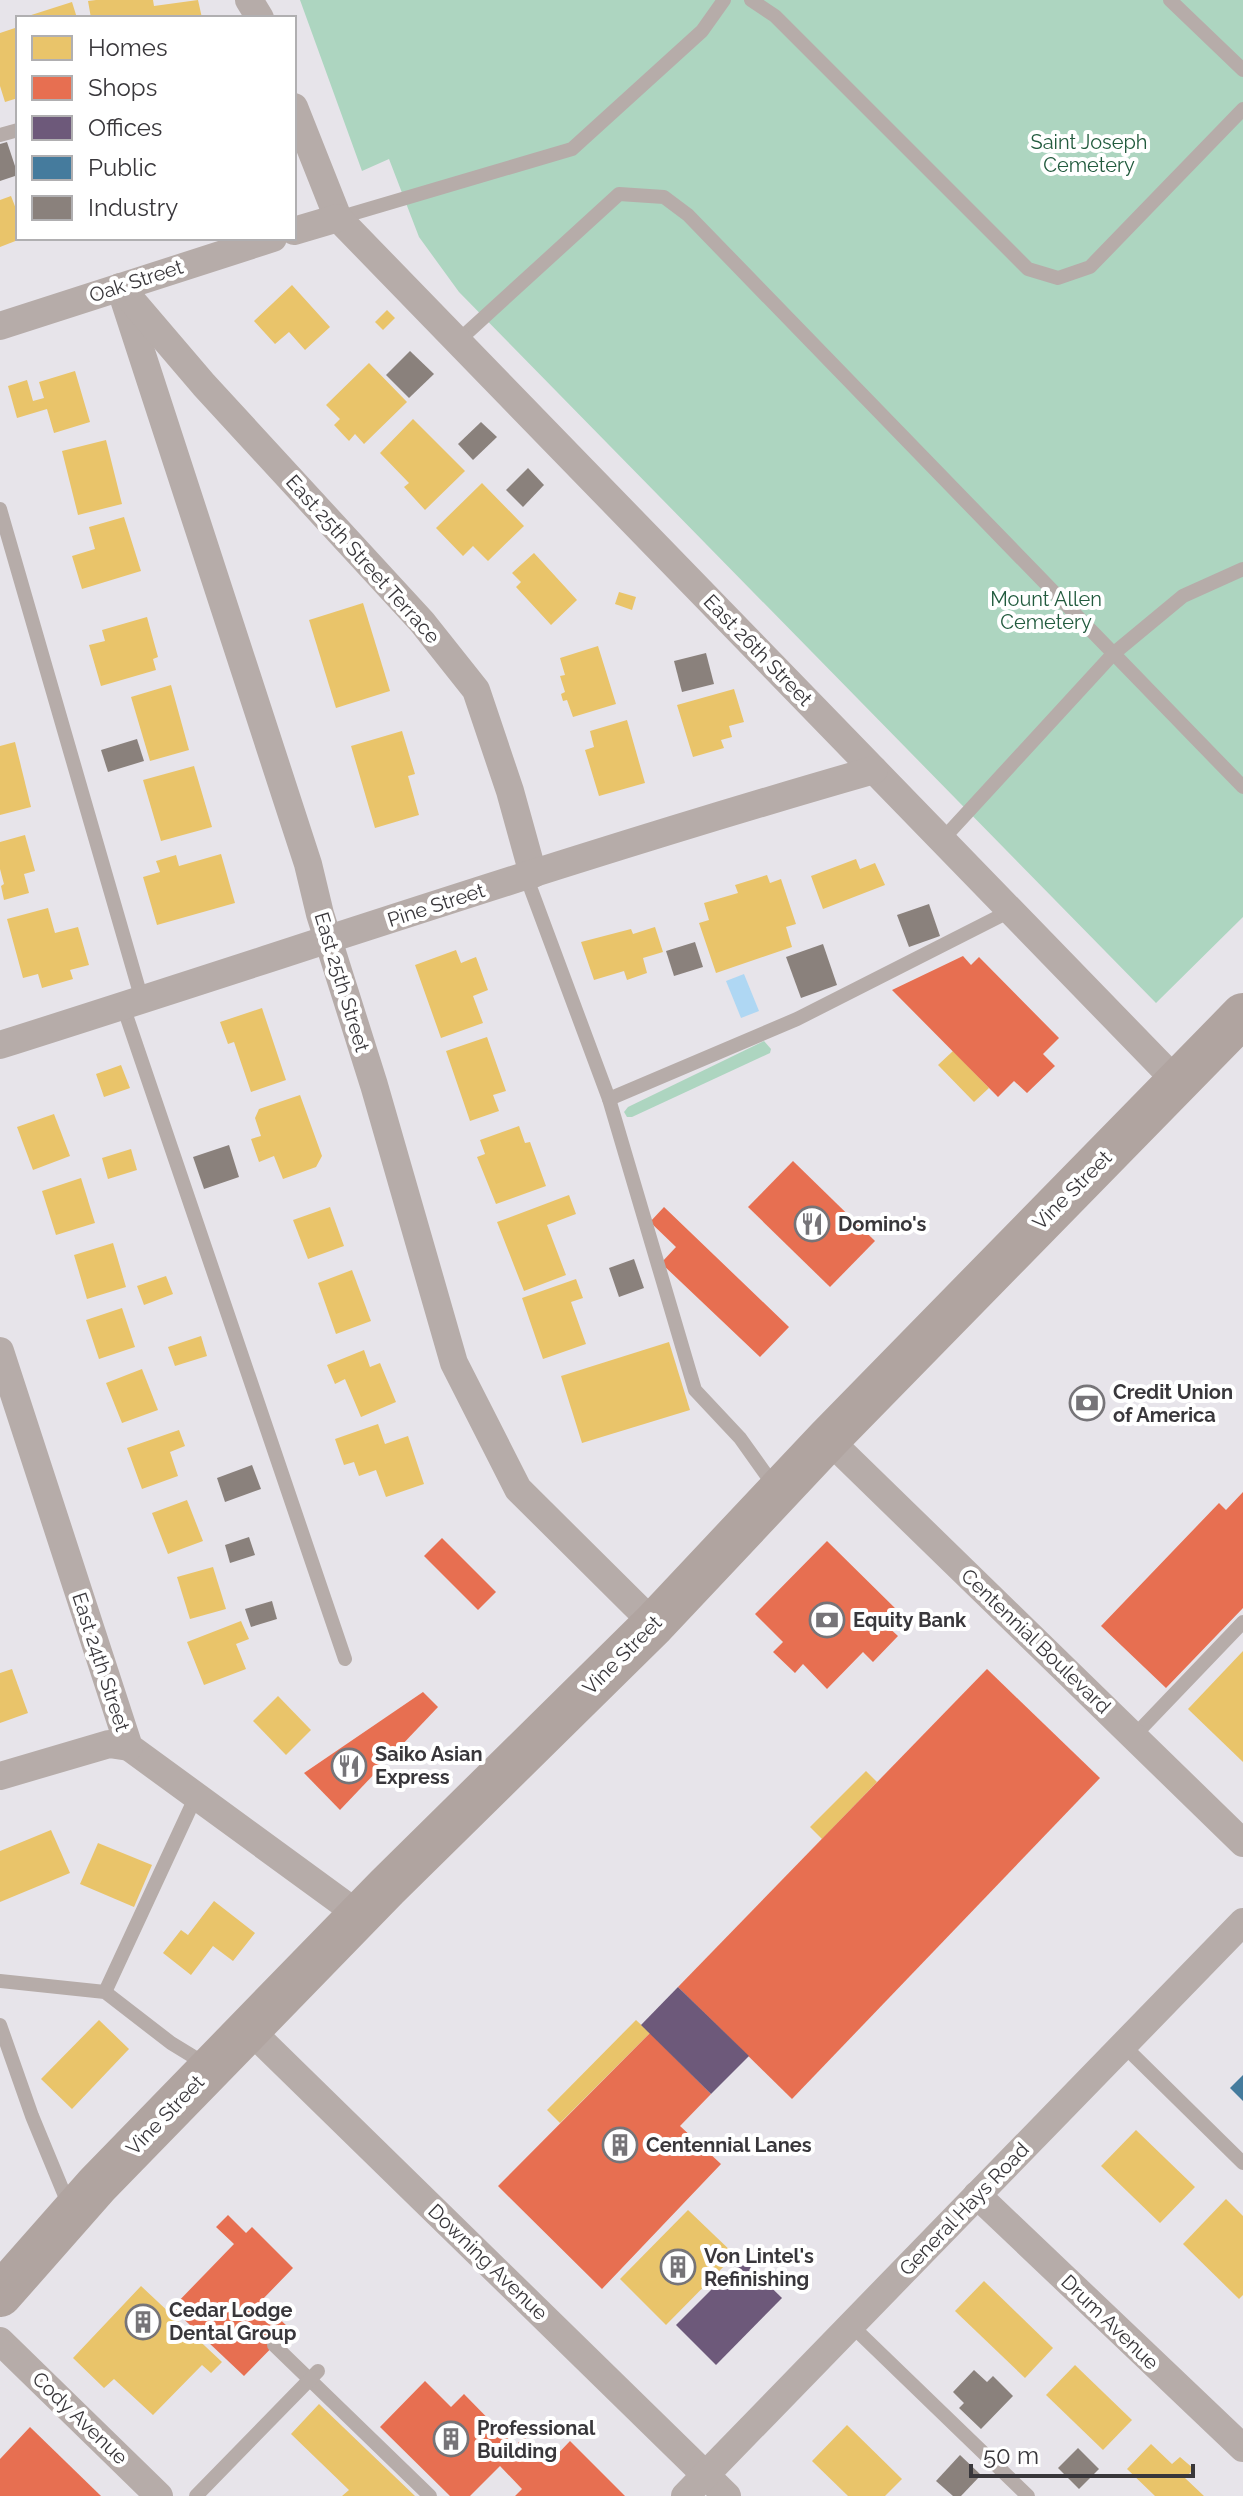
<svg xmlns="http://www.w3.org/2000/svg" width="1243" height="2496" font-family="Raleway,sans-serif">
	<rect width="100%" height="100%" fill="#e7e4ea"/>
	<!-- green -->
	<g fill="#add5c0">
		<polygon points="300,0 1243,0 1243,917 1156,1003 459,292 419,237 389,159 362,171"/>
		<polygon points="764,1041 771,1049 770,1053 632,1117 627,1117 624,1112 628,1107"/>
	</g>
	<!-- water -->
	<polygon fill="#afd7f3" points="744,974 759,1011 741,1018 726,981"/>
	<!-- homes -->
	<g fill="#e9c46a">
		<polygon points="96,0 153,0 154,6 198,0 202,18 91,18 88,1"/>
		<polygon points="72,2 77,18 25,18 25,17"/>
		<polygon points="18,27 18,98 5,102 0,86 0,33"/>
		<polygon points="11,196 18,214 18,240 0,247 0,200"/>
		<polygon points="292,285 330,327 305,350 289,332 275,344 254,321"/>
		<polygon points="387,310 395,318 383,330 375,322"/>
		<polygon points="369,363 407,402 364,444 355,434 349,441 334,425 340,419 326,405"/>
		<polygon points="75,371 90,422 54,433 47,409 17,418 8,386 27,380 33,401 44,398 39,382"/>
		<polygon points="413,419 465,471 425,510 404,487 409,483 380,453"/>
		<polygon points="106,440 122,504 78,515 62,451"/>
		<polygon points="482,483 524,526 488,561 473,546 463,556 436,528"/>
		<polygon points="124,517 141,571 82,589 72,556 95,549 89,527"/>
		<polygon points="534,553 577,600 551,625 516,587 521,582 512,573"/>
		<polygon points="619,592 636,597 632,610 615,604"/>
		<polygon points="363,603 390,691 336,708 309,620"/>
		<polygon points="147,617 158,657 153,659 156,670 101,686 89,645 105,641 102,630"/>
		<polygon points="598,646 616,704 573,717 567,700 563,701 561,694 565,692 560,676 565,675 560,658"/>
		<polygon points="171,685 189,750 150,761 131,697"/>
		<polygon points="734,689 744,722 729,726 732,737 721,740 724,748 693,757 677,705"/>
		<polygon points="627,720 645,783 599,796 585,750 594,747 590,731"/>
		<polygon points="402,731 415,774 408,776 419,815 375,828 351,746"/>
		<polygon points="15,742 31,807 0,815 0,746"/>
		<polygon points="194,766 212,827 161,841 143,780"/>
		<polygon points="25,835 35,871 24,874 29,893 4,900 1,886 4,884 0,869 0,842"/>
		<polygon points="221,854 235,903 157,925 143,877 160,872 156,861 176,855 179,866"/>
		<polygon points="856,859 860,869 875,863 885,885 823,909 811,876"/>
		<polygon points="767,875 770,883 781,879 796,924 786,927 792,947 716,973 699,923 709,920 704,903 738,893 735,885"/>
		<polygon points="48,908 55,933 78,927 89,965 70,970 73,979 42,988 38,974 23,978 7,919"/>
		<polygon points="655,927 663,952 643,958 647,973 627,980 624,971 594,980 581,942 631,929 633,934"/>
		<polygon points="456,950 461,963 476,957 488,990 473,996 483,1023 441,1038 415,965"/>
		<polygon points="262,1008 286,1080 251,1092 234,1042 228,1044 220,1022"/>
		<polygon points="487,1037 506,1091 493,1095 499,1111 470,1121 446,1051"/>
		<polygon points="953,1051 989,1088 974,1102 938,1065"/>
		<polygon points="121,1065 130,1088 104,1097 96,1074"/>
		<polygon points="300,1095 322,1156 316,1167 283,1179 274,1156 259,1162 251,1139 261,1136 255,1118 259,1109"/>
		<polygon points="54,1114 70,1156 33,1170 17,1127"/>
		<polygon points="519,1126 525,1143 530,1142 546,1186 496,1204 477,1157 485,1154 480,1140"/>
		<polygon points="131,1149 137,1170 108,1179 102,1158"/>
		<polygon points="81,1178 95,1223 56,1235 42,1191"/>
		<polygon points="569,1195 576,1214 547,1225 566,1275 524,1291 497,1222"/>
		<polygon points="330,1207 344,1246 308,1259 293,1220"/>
		<polygon points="113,1243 126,1287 87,1299 74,1255"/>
		<polygon points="352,1270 371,1321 336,1334 318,1283"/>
		<polygon points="166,1276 173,1294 144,1305 137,1286"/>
		<polygon points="576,1279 583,1298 571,1302 586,1344 543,1359 522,1298"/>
		<polygon points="122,1308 135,1347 99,1359 86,1320"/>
		<polygon points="201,1336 207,1356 175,1366 168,1347"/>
		<polygon points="669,1342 690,1410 582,1443 561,1376"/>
		<polygon points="364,1350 370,1367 380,1363 396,1402 361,1417 345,1379 335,1384 327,1365"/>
		<polygon points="142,1369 158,1410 122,1423 106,1383"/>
		<polygon points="378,1424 385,1444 408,1436 424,1484 386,1497 376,1470 359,1476 354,1462 344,1465 335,1439"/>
		<polygon points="179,1430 185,1446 170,1452 178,1476 142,1489 127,1448"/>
		<polygon points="187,1500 203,1541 168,1554 152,1513"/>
		<polygon points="213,1567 226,1609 190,1619 177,1577"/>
		<polygon points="241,1621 249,1639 236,1644 246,1669 204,1685 187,1642"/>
		<polygon points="1243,1651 1243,1762 1188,1709"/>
		<polygon points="12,1669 28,1713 0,1723 0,1673"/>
		<polygon points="278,1696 311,1730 286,1755 253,1721"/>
		<polygon points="866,1771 877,1782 822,1839 810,1827"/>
		<polygon points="51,1830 70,1873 0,1902 0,1851"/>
		<polygon points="98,1843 152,1865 134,1907 80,1884"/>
		<polygon points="214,1901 255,1933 233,1961 213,1946 191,1975 163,1953 181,1930 188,1935"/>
		<polygon points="99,2020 129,2049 72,2109 41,2079"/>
		<polygon points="636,2020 650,2033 560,2123 547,2110"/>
		<polygon points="1136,2130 1195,2187 1160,2223 1101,2166"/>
		<polygon points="1226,2199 1243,2216 1243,2295 1239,2299 1183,2244"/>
		<polygon points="688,2210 735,2255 666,2325 620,2279"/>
		<polygon points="984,2281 1053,2348 1025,2378 955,2311"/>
		<polygon points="141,2286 222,2362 211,2373 202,2365 153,2415 114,2379 104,2388 73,2358"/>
		<polygon points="1075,2365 1132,2420 1103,2450 1046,2395"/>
		<polygon points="319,2404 415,2496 342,2496 349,2490 291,2434"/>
		<polygon points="847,2425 902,2479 885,2496 848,2496 812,2461"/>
		<polygon points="1151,2444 1172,2464 1180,2457 1194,2469 1185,2478 1204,2496 1155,2496 1127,2469"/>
	</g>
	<!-- shops -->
	<g fill="#e76f51">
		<polygon points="963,956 971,965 979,957 1059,1038 1043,1054 1055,1066 1027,1093 1014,1081 998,1097 892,990"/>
		<polygon points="793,1161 875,1241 830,1287 748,1207"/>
		<polygon points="664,1207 789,1327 760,1357 661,1263 676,1247 650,1222"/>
		<polygon points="1243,1492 1243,1608 1166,1688 1101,1626 1219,1503 1226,1510"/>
		<polygon points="442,1538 496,1592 478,1610 424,1556"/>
		<polygon points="827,1541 900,1613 887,1626 898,1636 873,1662 863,1652 827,1689 803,1664 795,1673 773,1652 783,1642 755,1614"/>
		<polygon points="987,1669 1100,1778 792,2099 678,1987"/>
		<polygon points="423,1692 438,1707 340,1810 304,1773"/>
		<polygon points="650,2033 711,2094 680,2126 721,2164 602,2289 498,2186"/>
		<polygon points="228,2215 246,2233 252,2227 293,2268 261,2301 290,2329 244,2376 172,2308 234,2244 216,2227"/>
		<polygon points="425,2381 451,2407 464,2394 515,2446 524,2437 550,2462 570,2441 625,2496 515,2496 522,2489 500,2466 470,2496 450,2496 380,2427"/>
		<polygon points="30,2427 101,2496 0,2496 0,2459"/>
	</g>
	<!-- offices -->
	<g fill="#6d597a">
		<polygon points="678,1987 749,2056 711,2094 641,2025"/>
		<polygon points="742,2259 782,2298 716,2365 676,2325"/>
	</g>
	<!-- public -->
	<polygon fill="#457b9d" points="1243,2075 1243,2101 1230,2088"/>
	<!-- industry -->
	<g fill="#8a817c">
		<polygon points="7,142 18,175 0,181 0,144"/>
		<polygon points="410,351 434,374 409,398 386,375"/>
		<polygon points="481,422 497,437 473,460 458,444"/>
		<polygon points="528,468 544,485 523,507 506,490"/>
		<polygon points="706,653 714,684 682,692 674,661"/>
		<polygon points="137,739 144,761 108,772 101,750"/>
		<polygon points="929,904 940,936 909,947 897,915"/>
		<polygon points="695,942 703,967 674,976 666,951"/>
		<polygon points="823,944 837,985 801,998 786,957"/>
		<polygon points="229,1145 239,1177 204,1189 193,1157"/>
		<polygon points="634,1259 644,1288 619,1297 609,1268"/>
		<polygon points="252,1465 261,1489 225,1502 217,1478"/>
		<polygon points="249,1537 255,1555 230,1563 225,1545"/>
		<polygon points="272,1601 277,1619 251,1627 245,1609"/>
		<polygon points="974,2370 987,2382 993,2376 1013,2396 981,2429 959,2408 964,2403 953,2392"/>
		<polygon points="1078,2448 1099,2469 1079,2489 1058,2468"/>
		<polygon points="960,2455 981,2475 961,2496 953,2496 936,2481"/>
	</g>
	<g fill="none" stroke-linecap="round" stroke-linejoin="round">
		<!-- lane -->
		<g stroke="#b6aca9" stroke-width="14">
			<polyline points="751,0 775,16 1028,269 1058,278 1090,267 1243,109"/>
			<polyline points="1170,0 1243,70"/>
			<polyline points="0,135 18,130"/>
			<polyline points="338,218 572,149 702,31 724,0"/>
			<polyline points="458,341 619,194 664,197 688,215 1243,787"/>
			<polyline points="0,509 142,1000"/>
			<polyline points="942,840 1113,654 1183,596 1243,569"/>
			<polyline points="526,876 609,1099 695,1390 740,1438 775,1487"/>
			<polyline points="123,1006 345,1659"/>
			<polyline points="609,1099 797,1019 1010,911"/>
			<polyline points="1133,1737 1243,1622"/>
			<polyline points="0,1981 105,1992 171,2043 207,2065"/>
			<polyline points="105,1992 196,1796"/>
			<polyline points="0,2025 32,2116 70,2208"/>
			<polyline points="1123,2045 1243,2163"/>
			<polyline points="851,2325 1028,2496"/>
			<polyline points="274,2345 430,2496"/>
			<polyline points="196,2496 318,2371"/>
		</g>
		<!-- street -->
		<g stroke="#b6aca9" stroke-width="28">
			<polyline points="249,0 260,18"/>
			<polyline points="294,107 338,218 1178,1083"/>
			<polyline points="294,231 338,218"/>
			<polyline points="120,287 308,864 320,914 374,1085 454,1363 518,1489 654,1624"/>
			<polyline points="128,296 204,385 422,622 476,690 510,791 533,874"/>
			<polyline points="0,326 273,238"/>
			<path d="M0,1045C291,953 580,854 874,770"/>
			<polyline points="0,1351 129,1747 359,1915"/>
			<polyline points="828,1439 1243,1843"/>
			<polyline points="0,1776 109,1744 129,1747"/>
			<polyline points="249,2029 727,2496"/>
			<polyline points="977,2195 1243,2448"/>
			<polyline points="0,2341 159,2496"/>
			<polyline points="685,2496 1243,1922"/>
		</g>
		<!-- primary -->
		<polyline stroke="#b0a4a0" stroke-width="44" points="0,2295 97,2185 387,1887 654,1624 828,1439 1243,1015"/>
	</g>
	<!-- icons -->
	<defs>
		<g id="restaurant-ring" transform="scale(1.8)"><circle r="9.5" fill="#fff" stroke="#767478" stroke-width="1.5"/><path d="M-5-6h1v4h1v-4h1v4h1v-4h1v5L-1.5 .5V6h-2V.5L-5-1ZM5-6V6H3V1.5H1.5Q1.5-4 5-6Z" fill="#767478"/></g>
		<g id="bank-ring" transform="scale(1.8)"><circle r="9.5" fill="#fff" stroke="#767478" stroke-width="1.5"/><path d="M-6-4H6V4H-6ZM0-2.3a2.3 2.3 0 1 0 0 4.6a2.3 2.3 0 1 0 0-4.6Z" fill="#767478"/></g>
		<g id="building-ring" transform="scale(1.8)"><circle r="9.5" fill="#fff" stroke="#767478" stroke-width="1.5"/><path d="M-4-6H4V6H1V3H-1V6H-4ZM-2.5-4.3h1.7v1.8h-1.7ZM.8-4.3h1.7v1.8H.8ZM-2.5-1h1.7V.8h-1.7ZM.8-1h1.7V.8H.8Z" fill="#767478"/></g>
	</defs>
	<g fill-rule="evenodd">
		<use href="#restaurant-ring" x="812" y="1224"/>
		<use href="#bank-ring" x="1087" y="1403"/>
		<use href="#bank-ring" x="827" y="1620"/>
		<use href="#restaurant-ring" x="349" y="1766"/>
		<use href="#building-ring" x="620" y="2145"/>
		<use href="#building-ring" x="678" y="2267"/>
		<use href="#building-ring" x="143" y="2322"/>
		<use href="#building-ring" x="451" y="2439"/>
	</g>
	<g text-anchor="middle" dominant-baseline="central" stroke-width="8" stroke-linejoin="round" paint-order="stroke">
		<!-- park labels -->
		<g font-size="20" fill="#225b3e" stroke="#fff">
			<text x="1089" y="142">Saint Joseph<tspan x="1089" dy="23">Cemetery</tspan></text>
			<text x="1046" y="599">Mount Allen<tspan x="1046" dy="23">Cemetery</tspan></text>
		</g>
		<!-- street labels -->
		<g font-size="20" fill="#39373b" stroke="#fff">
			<text transform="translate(136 281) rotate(-18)">Oak Street</text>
			<text transform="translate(363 559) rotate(48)">East 25th Street Terrace</text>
			<text transform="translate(758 650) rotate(46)">East 26th Street</text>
			<text transform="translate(436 905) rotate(-18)">Pine Street</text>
			<text transform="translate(342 982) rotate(73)">East 25th Street</text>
			<text transform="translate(1072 1190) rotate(-45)">Vine Street</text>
			<text transform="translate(1036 1641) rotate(44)">Centennial Boulevard</text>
			<text transform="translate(622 1655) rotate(-45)">Vine Street</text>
			<text transform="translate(101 1662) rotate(72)">East 24th Street</text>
			<text transform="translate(165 2115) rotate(-46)">Vine Street</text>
			<text transform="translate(964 2209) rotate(-46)">General Hays Road</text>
			<text transform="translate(488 2262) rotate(44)">Downing Avenue</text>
			<text transform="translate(1110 2322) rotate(44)">Drum Avenue</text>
			<text transform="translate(80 2418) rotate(44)">Cody Avenue</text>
		</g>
		<!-- poi labels -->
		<g font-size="20" font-weight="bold" fill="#39373b" stroke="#fff" text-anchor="start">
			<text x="838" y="1224">Domino's</text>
			<text x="1113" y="1392">Credit Union<tspan x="1113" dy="23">of America</tspan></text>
			<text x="853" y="1620">Equity Bank</text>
			<text x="375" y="1754">Saiko Asian<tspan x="375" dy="23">Express</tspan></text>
			<text x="646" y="2145">Centennial Lanes</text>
			<text x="704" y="2256">Von Lintel's<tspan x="704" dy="23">Refinishing</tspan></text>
			<text x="169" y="2310">Cedar Lodge<tspan x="169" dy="23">Dental Group</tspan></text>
			<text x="477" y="2428">Professional<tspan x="477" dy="23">Building</tspan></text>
		</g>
	</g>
	<!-- legend -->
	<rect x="16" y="16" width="280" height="224" fill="#ffffff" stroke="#b0afb1" stroke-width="2"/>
	<rect x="32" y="36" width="40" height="24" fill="#e9c46a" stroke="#b0afb1" stroke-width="2"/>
	<text x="88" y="56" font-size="24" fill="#39373b">Homes</text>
	<rect x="32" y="76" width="40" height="24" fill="#e76f51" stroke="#b0afb1" stroke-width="2"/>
	<text x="88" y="96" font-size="24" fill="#39373b">Shops</text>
	<rect x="32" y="116" width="40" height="24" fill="#6d597a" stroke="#b0afb1" stroke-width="2"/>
	<text x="88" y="136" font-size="24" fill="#39373b">Offices</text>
	<rect x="32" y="156" width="40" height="24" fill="#457b9d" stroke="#b0afb1" stroke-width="2"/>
	<text x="88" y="176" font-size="24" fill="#39373b">Public</text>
	<rect x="32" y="196" width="40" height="24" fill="#8a817c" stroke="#b0afb1" stroke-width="2"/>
	<text x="88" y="216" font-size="24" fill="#39373b">Industry</text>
	<!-- scale -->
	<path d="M971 2464v12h222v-12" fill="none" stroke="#39373b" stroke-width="4"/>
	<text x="983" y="2464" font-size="24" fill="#39373b" stroke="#ffffff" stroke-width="6" paint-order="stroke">50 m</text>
</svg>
